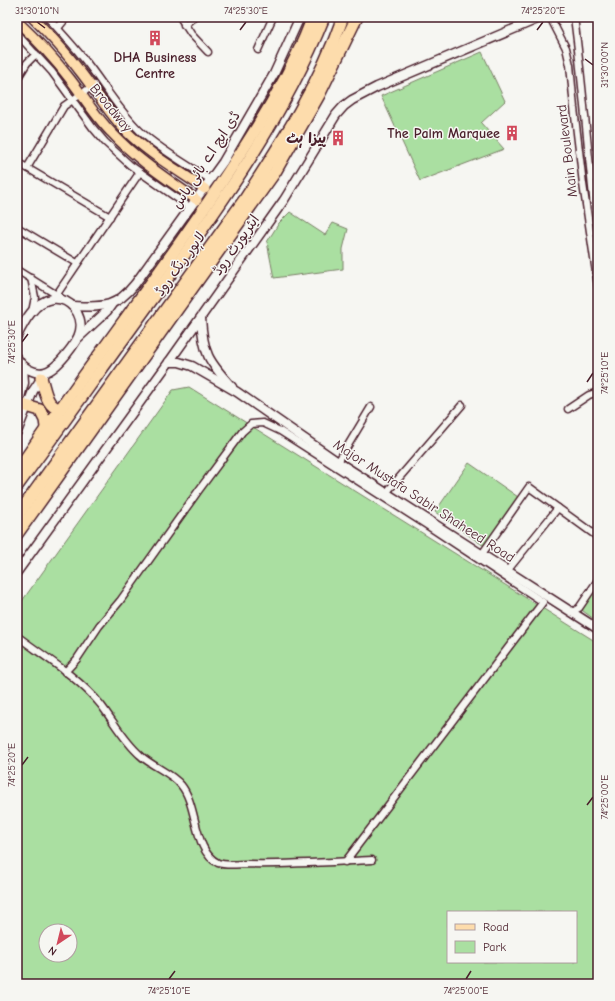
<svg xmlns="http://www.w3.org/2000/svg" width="615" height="1001" font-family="'Comic Neue','Playpen Sans Arabic',sans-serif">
	<rect width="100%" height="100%" fill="#f6f6f2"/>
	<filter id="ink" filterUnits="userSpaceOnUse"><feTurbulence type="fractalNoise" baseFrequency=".025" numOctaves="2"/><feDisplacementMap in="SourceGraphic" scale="8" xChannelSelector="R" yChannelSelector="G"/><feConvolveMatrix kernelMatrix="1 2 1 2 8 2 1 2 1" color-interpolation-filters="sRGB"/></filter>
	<g filter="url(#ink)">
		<!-- green -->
		<g fill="#aadfa1" stroke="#7a7f66" fill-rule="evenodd">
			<polygon points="482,52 505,101 481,123 504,149 420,181 381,96"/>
			<polygon points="290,212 325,235 333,223 348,229 343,249 343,269 274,278 267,242 279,223"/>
			<path d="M189,387L598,643V984H17V608L173,390ZM448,912H576V962H448ZM46,931H70V955H46Z"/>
			<polygon points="469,463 521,499 487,548 435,512"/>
			<polygon points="598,581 598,622 579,608"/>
		</g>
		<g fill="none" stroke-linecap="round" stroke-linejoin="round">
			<!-- street casing -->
			<g stroke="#4a1f2b" stroke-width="9">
				<g id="street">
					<path d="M47,17C61,32 75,47 87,63C105,86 119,111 140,131C159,149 189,166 211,180"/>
					<polyline points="180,17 191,34 208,52"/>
					<polyline points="550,17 566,48 570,65 574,108 583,184 598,286"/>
					<path d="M574,17C584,92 589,168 598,243"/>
					<polyline points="184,25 194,17"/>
					<polyline points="58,28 67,17"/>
					<polyline points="17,34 52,72 93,128 105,142 130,165 191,208"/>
					<polyline points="258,50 273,17"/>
					<polyline points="17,79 27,63 36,54"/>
					<polyline points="17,162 110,217"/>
					<polyline points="27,168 64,106 94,85"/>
					<polyline points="17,227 77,263"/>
					<polyline points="17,270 60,297"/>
					<polyline points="31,278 35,297 32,312"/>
					<polyline points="57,294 140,172"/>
					<polyline points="568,409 589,395 598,392"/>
					<polyline points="338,462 371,407"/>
					<polyline points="386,493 462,405"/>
					<polyline points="482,554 529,487 598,537"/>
					<polyline points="507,571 558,508"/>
					<polyline points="572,612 579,608 598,580"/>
					<path d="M17,636C45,657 78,677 101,705C114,722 124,741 140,755C151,766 172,773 181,785C198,805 193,851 218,863C226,866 239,864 248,864C289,865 330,862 372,860"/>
					<polyline points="65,672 77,659 99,626 120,601 199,490 242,432 251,424 263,423 280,431 425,524 543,602 345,862"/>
				</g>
			</g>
			<!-- secondary casing -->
			<g stroke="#4a1f2b" stroke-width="11">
				<g id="secondary">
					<path d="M73,306C102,307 115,309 135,284L223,162L274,74L300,17"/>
					<path d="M201,318C203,353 208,361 232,387"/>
					<path d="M17,336C24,322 35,301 52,299C60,298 68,301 74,308C79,314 82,323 80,331C78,342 56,370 45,372C34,375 22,367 17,358"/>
					<polyline points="78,338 107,311 112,304"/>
					<polyline points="169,362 179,362 192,366 237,392 338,462 598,629"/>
					<polyline points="17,408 24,383 23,366"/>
					<polyline points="17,432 33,391 43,376"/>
					<polyline points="17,572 169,362 284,200 336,115 344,106 352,100 377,87 542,17"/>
				</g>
			</g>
			<!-- primary casing -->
			<g stroke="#4a1f2b" stroke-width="12">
				<g id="primary">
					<path d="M32,17C49,34 65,51 79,70C95,90 108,112 126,131C149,154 178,170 205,189"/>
					<path d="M17,21C36,39 54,58 70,79C84,97 95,116 111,132C136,159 167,179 197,200"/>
				</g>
			</g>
			<!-- highway casing -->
			<g stroke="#4a1f2b" stroke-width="14">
				<g id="highway">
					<path d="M41,378C45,389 46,407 60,409"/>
					<polyline points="19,404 40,410 45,420 46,427"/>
					<path d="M17,471C83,373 156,281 221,183C256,130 291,76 313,17"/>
					<path d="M17,486C65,421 111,355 159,290C221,204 284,117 324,17"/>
					<path d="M17,516L245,199C283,141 320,83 343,17"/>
					<polyline points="17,534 275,172 319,95 357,17"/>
				</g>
			</g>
			<!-- street -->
			<use href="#street" stroke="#f6f6f2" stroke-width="6"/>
			<!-- secondary -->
			<use href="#secondary" stroke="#f6f6f2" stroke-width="8"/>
			<!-- primary -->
			<use href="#primary" stroke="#fddcac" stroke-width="9"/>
			<!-- highway -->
			<use href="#highway" stroke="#fddcac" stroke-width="11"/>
		</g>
	</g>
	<!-- ticks -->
	<path fill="none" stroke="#4a1f2b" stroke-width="1.5" d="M37,22L45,28M240,30L246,22M537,30L543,22M585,59L593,65M22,342L28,334M587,382L593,373M22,765L28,757M587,805L593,797M169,979L175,971M466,979L471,971"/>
	<!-- icons -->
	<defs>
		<g id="building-bare" transform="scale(1.2)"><path d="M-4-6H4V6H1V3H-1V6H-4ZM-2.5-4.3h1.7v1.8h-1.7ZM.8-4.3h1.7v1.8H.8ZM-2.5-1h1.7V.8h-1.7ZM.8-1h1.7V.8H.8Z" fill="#d1495b" stroke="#f6f6f2" stroke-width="2.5" paint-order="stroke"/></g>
	</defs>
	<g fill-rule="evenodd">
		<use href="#building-bare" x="155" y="38"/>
		<use href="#building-bare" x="512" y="133"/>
		<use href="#building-bare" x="338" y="138"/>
	</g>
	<g text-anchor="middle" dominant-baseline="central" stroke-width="3" stroke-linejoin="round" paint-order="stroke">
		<!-- poi labels -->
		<g font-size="14" font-weight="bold" fill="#4a1f2b" stroke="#f6f6f2" text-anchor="end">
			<text x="155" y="57" text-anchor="middle">DHA Business<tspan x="155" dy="16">Centre</tspan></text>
			<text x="500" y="133">The Palm Marquee</text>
			<text x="326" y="138">پیزا ہٹ</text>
		</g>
		<!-- street labels -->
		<g font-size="14" fill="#4a1f2b" stroke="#f6f6f2">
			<text transform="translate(111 108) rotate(51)">Broadway</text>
			<text transform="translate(567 151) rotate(-97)">Main Boulevard</text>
			<text transform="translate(206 160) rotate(-57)">ڈی ایچ اے بائی پاس</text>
			<text transform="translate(236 245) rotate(-55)">ایئرپورٹ روڈ</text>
			<text transform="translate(180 264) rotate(-54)">لاہور رنگ روڈ</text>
			<text transform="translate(424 501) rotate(33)">Major Mustafa Sabir Shaheed Road</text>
		</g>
	</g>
	<!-- margin -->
	<rect width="615" height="1001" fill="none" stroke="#f6f6f2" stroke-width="44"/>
	<!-- legend -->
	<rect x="447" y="911" width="130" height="52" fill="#f6f6f2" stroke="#b1a0a2"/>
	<rect x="455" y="924" width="20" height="6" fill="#fddcac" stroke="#b1a0a2"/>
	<text x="483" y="931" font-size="12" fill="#4a1f2b">Road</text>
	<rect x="455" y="941" width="20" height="12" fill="#aadfa1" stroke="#b1a0a2"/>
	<text x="483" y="951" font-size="12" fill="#4a1f2b">Park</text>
	<!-- north arrow -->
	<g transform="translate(58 943) rotate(215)"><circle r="19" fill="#f6f6f2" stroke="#b1a0a2"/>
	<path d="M0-3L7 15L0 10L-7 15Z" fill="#d1495b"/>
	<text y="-6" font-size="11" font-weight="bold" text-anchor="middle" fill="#4a1f2b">N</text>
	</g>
	<rect x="22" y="22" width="571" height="957" fill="none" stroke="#4a1f2b" stroke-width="1.5"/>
	<g font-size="10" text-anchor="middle" fill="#4a1f2b">
		<text x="37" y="14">31°30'10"N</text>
		<text x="246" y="14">74°25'30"E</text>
		<text x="543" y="14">74°25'20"E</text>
		<text transform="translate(604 65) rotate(-90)" y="4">31°30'00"N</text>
		<text transform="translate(11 342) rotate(-90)" y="4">74°25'30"E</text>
		<text transform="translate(604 373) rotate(-90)" y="4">74°25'10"E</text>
		<text transform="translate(11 765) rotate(-90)" y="4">74°25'20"E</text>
		<text transform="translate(604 797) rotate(-90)" y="4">74°25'00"E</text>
		<text x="169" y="994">74°25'10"E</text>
		<text x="466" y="994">74°25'00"E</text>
	</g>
</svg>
